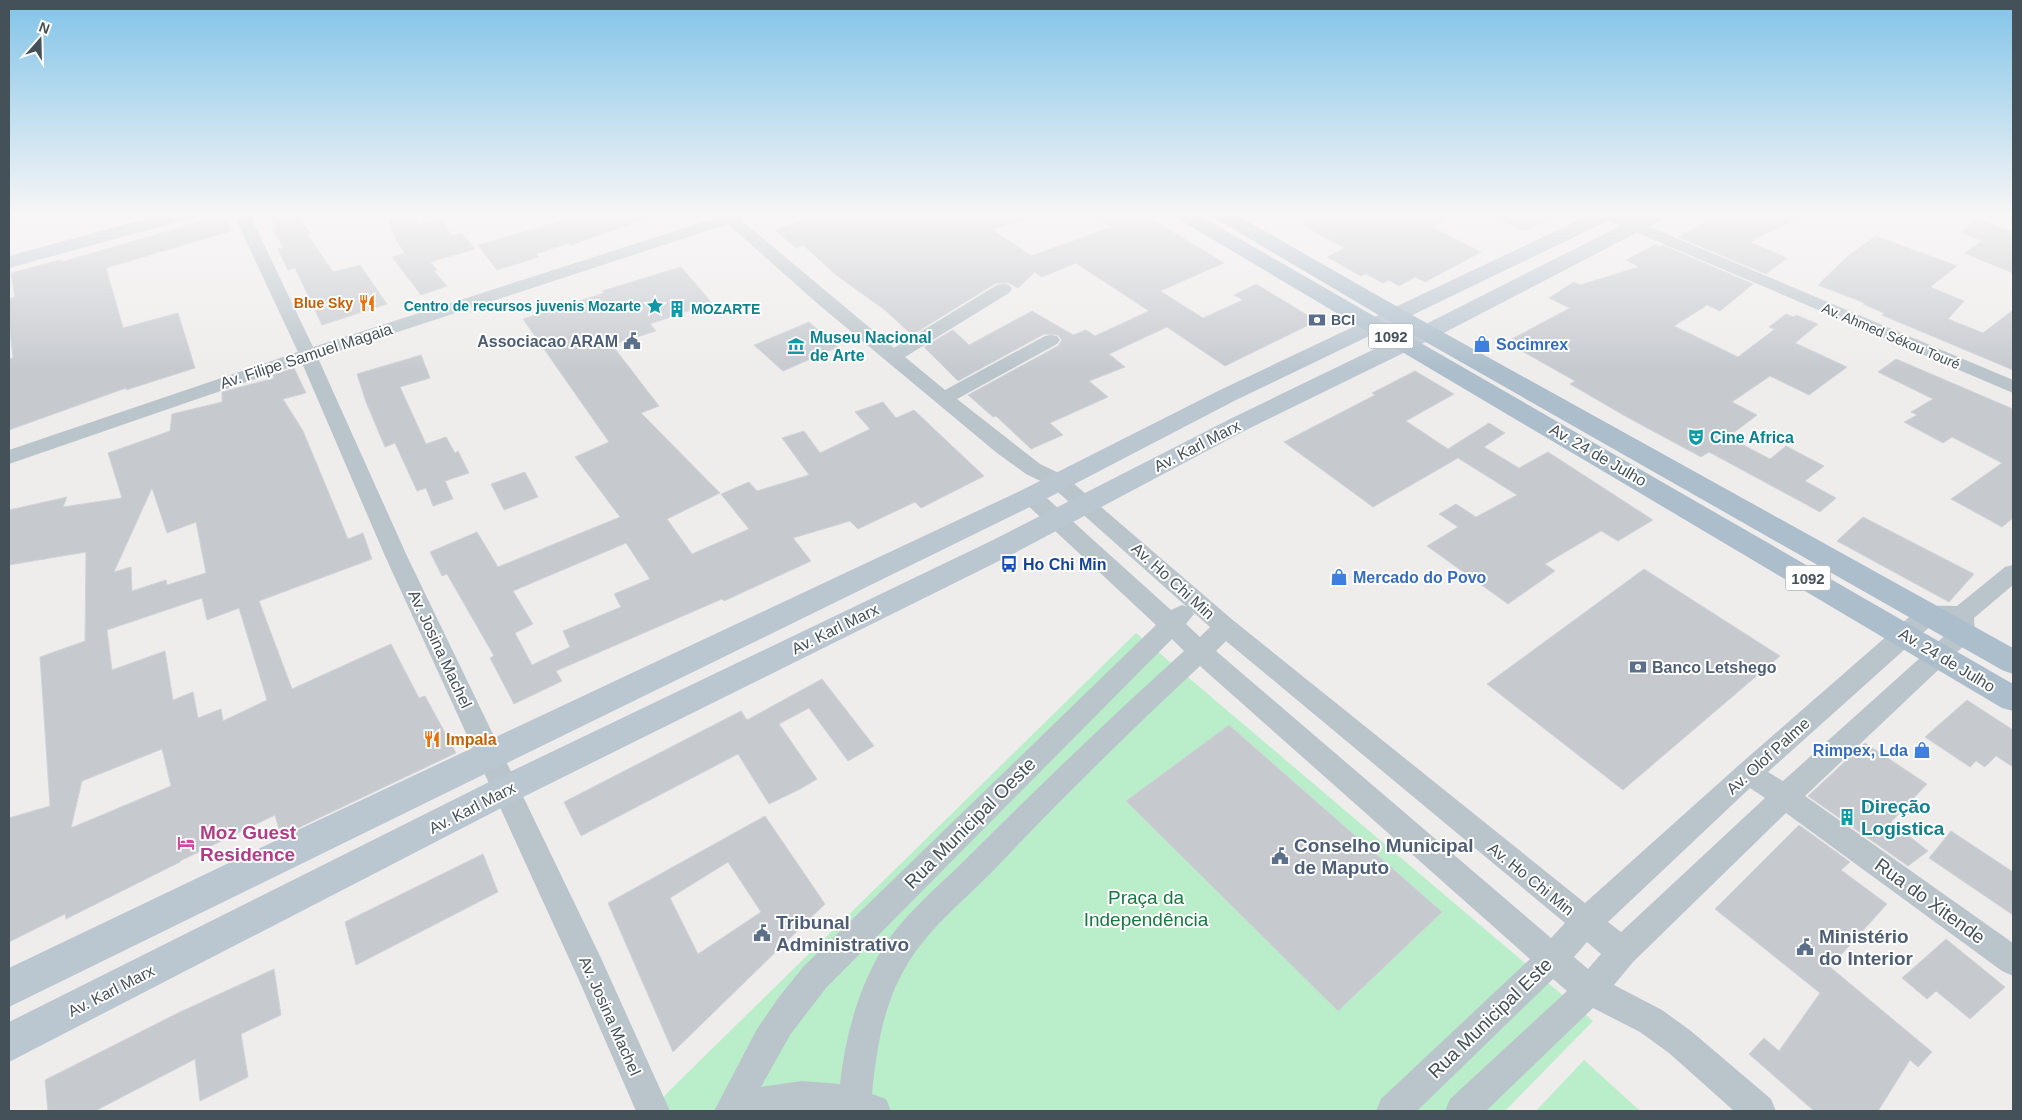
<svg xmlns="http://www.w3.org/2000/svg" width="2022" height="1120" font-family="Helvetica,sans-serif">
	<rect width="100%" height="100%" fill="#efecec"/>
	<!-- green -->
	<g fill="#baedca">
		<polygon points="1136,633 1593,1021 1505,1111 652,1111 669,1091"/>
		<polygon points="1584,1060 1640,1111 1536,1111"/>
	</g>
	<!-- building -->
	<g fill="#c6cacf" stroke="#d0d3d8" fill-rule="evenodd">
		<polygon points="266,213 294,213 311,233 307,234 333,272 360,265 387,304 322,325 295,268 288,270 278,249 284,248 272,228 277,226"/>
		<polygon points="590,213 655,213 656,215 571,245 569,243 536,254 539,257 497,270 478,245"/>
		<polygon points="825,213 1030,213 1031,217 992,229 1031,256 1112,227 1091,213 1142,213 1224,263 1160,291 1203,318 1243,300 1234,295 1256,284 1317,321 1225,366 1167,327 1109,354 1125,367 1089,381 1108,397 1050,423 1063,435 1031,449 996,416 993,417 968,395 1058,346 1062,340 1058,335 1044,334 958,381 924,347 953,330 969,345 1032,311 1073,335 1086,330 1095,336 1149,311 1076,263 1042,277 1035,272 1018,288 1009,283 996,283 912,335 885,310 836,275 803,245 796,248 775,230"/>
		<polygon points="1300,213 1458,213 1432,227 1481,252 1425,282 1415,277 1399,286 1389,280 1383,283 1366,274 1361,276 1327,257 1345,248 1306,227"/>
		<polygon points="1488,213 1561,213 1525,231"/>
		<polygon points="1722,213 1807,213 1750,242 1787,258 1766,274 1678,237"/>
		<polygon points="414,214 418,225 443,219 451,236 462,233 475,249 430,262 437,270 434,271 447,286 421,295 392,257 405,253 396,240 389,220"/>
		<polygon points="223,215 231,231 106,268 123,328 178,313 195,368 126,390 126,388 9,430 9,359 13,358 9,319 9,299 15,297 11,273 60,260 61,262"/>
		<polygon points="1978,219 2013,232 2013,273 1964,253 1982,241 1960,232"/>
		<polygon points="1876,236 1957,266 1930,287 1964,301 1948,319 1983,333 2013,310 2013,370 1882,315 1884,313 1863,304 1865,303 1818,285 1849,255"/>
		<polygon points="1655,245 1660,247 1662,245 1753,284 1720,311 1707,305 1674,326 1738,357 1775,329 1769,327 1786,314 1794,317 1796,315 1818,324 1795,343 1847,367 1809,395 1770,376 1732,402 1757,415 1728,437 1770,459 1786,446 1824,466 1805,481 1836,498 1820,512 1709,452 1701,457 1625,416 1570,384 1575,381 1506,342 1570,308 1549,298 1574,282 1580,285 1639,267 1626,260"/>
		<path d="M681,267L712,303L650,324L656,331L612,345L659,406L641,413L720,493L667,519L692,554L749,529L721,494L749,482L757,491L809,475L782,438L804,431L820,453L870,429L855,412L883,402L896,418L914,410L984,476L921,508L915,502L858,529L850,521L793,538L811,561L724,601L722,599L556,671L562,681L514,704L490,658L494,656L447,574L442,576L430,552L477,532L498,567L620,517L575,457L609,442L523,319L604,293L602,291ZM626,543L650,579L614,594L621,607L563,631L570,647L532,665L515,633L533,624L513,591Z"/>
		<polygon points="809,322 838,347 783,371 754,345"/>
		<polygon points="421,355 430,378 400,387 426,444 446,437 455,453 458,451 469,473 445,481 453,499 433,506 426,488 417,491 395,443 385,447 366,402 357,374"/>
		<polygon points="1896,359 2013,409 2013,518 2002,527 1951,499 2002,463 1952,437 1943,443 1904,422 1917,415 1911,412 1933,399 1878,372"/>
		<path d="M294,368L306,393L283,399L303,431L348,539L363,533L372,559L259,601L292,689L391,644L419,698L425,696L456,753L281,836L275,815L180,861V862L66,919L65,914L9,942V818L50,806L40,657L85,641L86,552L9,565V510L67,497L63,507L122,498L108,453L170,431L172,414L222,402V392L274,378L273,375ZM152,488L167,533L196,522L206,573L167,585L166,580L132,591L131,567L114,572ZM202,598L207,620L239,608L267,700L223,721L221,709L198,718L193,692L173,700L165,651L112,670L107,630ZM162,749L171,786L71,828L82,781Z"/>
		<polygon points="1415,371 1454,394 1406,421 1448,449 1489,423 1505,433 1484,447 1519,468 1548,452 1653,520 1618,541 1601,531 1545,564 1555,571 1508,604 1427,546 1458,527 1439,514 1456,504 1476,517 1517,495 1458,458 1373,507 1284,442 1375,395 1372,393"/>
		<polygon points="525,472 538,497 504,510 491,484"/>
		<polygon points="1863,517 1974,574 1949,602 1837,541"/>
		<polygon points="1644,569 1780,656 1623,790 1487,684"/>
		<polygon points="822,679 874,746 848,761 809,708 779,724 817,779 800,789 769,804 738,754 581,836 564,802 741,711 747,720"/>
		<polygon points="1967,700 2013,730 2013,767 1996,756 1985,767 1976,761 1970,767 1925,737"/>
		<polygon points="1229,725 1442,912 1338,1011 1126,801"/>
		<polygon points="1865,743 1927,784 1891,822 1928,851 1908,866 1808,796"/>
		<path d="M765,816L825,904L673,1052L608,903ZM728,862L761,912L698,954L670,898Z"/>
		<polygon points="1799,825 1850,862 1841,870 1887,904 1830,967 1932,1052 1918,1067 1910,1060 1878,1111 1814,1111 1749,1054 1764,1038 1779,1051 1820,993 1715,909"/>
		<polygon points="1951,831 2013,872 2013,915 1929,858"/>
		<polygon points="483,854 498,892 356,965 345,922"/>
		<polygon points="1946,939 2005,987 1970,1019 1936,991 1927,999 1902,978"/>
		<polygon points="274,969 281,1015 241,1034 248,1077 200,1101 195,1059 95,1111 48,1111 45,1080 180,1012"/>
	</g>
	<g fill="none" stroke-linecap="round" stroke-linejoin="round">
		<!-- street -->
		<g fill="#bac5cb" fill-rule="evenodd">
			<path d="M233,213H249L313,347L719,217L716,213H747L749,215L741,220L894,348L997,285L1003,284L1009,285L1012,289L1009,293L905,357L945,390L1045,336L1051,335L1057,336L1060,340L1057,344L957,399L1040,464L1065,476L1234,621L1585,903L1739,765L1896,628C1923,606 1921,605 1957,606L2005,567L2013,565V585L1974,618L1975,633L1971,639L1805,796L2013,943V976L2002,971L1786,813L1633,962L1614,985L1662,1010L1691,1031L1771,1099L1776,1111H1734L1669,1053L1640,1032L1593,1008L1486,1111H1445L1450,1099L1567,991L1553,979L1417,1111H1376L1381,1099L1530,959L1200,666C1128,733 1058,802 990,874C960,904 925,932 904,970C883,1007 876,1052 872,1094L886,1099L891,1111H714L757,1029L779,997L804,966L1156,625L1023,501L1020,496L1023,491L1031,489L1039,491L1171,610L1182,605L1187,607L1051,486L1026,474L997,453L818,304L728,224L318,358L407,556L600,956L670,1111H636L578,978L385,556L302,363L9,464V450L298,352ZM1192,611L1210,627L1200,637L1186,624L1194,614ZM1934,623L1951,624V630L1783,781L1768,772ZM1172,639L1184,651C1110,718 1038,787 968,857C939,886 905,913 883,948C858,988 845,1038 840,1084L802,1081L761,1087L790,1035L826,988ZM1226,641L1565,923L1551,938L1216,651ZM1750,788L1765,798L1621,932L1608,922ZM1587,942L1601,954L1588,969L1574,957Z"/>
			<polygon points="1596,213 1617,213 2013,380 2013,393 1598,216"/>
		</g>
		<!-- secondary -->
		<g fill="#bac6d0" fill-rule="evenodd">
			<polygon points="167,213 198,213 195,217 9,268 9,256"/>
			<polygon points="1594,213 1619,213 1616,217 1236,400 1040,502 9,1007 9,968 302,828 1022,490 1220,390"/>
			<polygon points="1646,213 1670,213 1667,217 1436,337 1250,428 1011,555 517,800 9,1062 9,1022 493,780 991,541 1232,418 1420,327"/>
		</g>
		<!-- primary -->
		<g fill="#acbecb" fill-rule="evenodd">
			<polygon points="1173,213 1195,213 2013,684 2013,711 2002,708 1175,217"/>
			<polygon points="1210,213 1233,213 1403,310 2013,648 2013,674 2002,670 1387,320 1213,217"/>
			<polygon points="1998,213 2013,213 2013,221 2001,217"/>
		</g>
	</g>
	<!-- sky -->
	<linearGradient id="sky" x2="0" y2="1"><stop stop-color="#81c4e8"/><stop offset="0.58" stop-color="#f8f6f6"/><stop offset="1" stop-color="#f8f6f6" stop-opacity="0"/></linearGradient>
	<rect width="2022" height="370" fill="url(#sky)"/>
	<!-- icons -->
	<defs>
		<g id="restaurant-bare" transform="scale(1.35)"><path d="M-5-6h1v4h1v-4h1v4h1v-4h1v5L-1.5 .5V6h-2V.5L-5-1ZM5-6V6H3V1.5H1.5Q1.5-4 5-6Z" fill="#e8710a" stroke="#fff" stroke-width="2.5" paint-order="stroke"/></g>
		<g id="sight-bare" transform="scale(1.35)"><path d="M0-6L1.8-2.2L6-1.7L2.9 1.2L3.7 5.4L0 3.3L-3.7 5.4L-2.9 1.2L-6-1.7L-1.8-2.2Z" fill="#0f9aa8" stroke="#fff" stroke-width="2.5" paint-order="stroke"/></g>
		<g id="building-bare" transform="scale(1.35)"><path d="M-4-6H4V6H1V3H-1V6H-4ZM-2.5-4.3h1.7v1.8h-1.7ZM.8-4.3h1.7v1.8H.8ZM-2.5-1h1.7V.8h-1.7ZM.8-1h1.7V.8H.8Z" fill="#0f9aa8" stroke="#fff" stroke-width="2.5" paint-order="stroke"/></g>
		<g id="bank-bare" transform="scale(1.35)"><path d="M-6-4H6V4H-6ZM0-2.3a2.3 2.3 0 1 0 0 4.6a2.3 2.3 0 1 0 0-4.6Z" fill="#5c6f8a" stroke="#fff" stroke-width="2.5" paint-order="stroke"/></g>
		<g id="civic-bare" transform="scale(1.35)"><path d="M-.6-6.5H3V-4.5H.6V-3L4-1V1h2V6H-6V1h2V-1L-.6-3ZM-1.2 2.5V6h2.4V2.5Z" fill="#5c6f8a" stroke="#fff" stroke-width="2.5" paint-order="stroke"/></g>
		<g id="shop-bare" transform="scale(1.35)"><path d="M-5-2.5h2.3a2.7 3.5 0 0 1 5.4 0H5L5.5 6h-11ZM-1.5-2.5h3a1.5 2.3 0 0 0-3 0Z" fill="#3f7fe0" stroke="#fff" stroke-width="2.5" paint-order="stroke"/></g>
		<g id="museum-bare" transform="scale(1.35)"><path d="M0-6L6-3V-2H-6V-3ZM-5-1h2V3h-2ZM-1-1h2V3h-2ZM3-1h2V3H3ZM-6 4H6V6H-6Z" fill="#0f9aa8" stroke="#fff" stroke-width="2.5" paint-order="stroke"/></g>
		<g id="theatre-bare" transform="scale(1.35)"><path d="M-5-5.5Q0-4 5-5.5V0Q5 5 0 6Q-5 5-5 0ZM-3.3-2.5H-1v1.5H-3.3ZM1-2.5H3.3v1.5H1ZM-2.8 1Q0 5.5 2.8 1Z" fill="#0f9aa8" stroke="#fff" stroke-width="2.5" paint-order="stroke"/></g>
		<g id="bus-bare" transform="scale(1.35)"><path d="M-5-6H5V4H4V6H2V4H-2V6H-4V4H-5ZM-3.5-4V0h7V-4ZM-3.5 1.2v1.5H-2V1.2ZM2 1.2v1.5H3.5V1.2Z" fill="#1a4fb4" stroke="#fff" stroke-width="2.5" paint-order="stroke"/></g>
		<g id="hotel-bare" transform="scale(1.35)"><path d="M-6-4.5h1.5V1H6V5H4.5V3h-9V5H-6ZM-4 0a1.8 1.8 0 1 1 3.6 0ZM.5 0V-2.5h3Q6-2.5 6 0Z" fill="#d1479c" stroke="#fff" stroke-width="2.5" paint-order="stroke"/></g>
	</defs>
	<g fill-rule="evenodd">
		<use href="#restaurant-bare" x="367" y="303"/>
		<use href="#sight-bare" x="655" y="306"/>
		<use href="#building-bare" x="677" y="309"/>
		<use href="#bank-bare" x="1317" y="320"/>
		<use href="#civic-bare" x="632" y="341"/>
		<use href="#shop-bare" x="1482" y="344"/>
		<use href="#museum-bare" x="796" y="346"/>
		<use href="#theatre-bare" x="1696" y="437"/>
		<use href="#bus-bare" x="1009" y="564"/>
		<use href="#shop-bare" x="1339" y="577"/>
		<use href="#bank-bare" x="1638" y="667"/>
		<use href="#restaurant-bare" x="432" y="739"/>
		<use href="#shop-bare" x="1922" y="750"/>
		<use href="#building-bare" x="1847" y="817"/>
		<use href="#hotel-bare" x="186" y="843"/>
		<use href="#civic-bare" x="1280" y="856"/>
		<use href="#civic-bare" x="762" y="933"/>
		<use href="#civic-bare" x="1805" y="947"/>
	</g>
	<g text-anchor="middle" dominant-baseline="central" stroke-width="4" stroke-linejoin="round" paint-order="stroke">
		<!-- far-food labels -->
		<g font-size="14" font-weight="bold" fill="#c56008" stroke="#fff" text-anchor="end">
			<text x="353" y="303">Blue Sky</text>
		</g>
		<!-- far-culture labels -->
		<g font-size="14" font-weight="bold" fill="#0d838f" stroke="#fff" text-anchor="end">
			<text x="641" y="306">Centro de recursos juvenis Mozarte</text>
			<text x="691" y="309" text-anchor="start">MOZARTE</text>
		</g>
		<!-- far-service labels -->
		<g font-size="14" font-weight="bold" fill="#4e5e75" stroke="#fff" text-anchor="start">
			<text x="1331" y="320">BCI</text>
		</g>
		<!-- far-street labels -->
		<g font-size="14" fill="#455159" stroke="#fff">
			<text transform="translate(1891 336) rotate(23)">Av. Ahmed Sékou Touré</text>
		</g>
		<!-- shield labels -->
		<g fill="#fff" stroke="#7d858b" stroke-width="1">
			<rect x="1368.5" y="323.5" width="45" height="25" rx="4"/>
			<rect x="1785.5" y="565.5" width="45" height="25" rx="4"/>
		</g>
		<g font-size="15" font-weight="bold" fill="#455159">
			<text x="1391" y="336">1092</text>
			<text x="1808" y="578">1092</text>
		</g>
		<!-- culture labels -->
		<g font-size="16" font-weight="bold" fill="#0d838f" stroke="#fff" text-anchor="start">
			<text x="810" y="337">Museu Nacional<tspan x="810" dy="18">de Arte</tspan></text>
			<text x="1710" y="437">Cine Africa</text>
		</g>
		<!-- service labels -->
		<g font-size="16" font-weight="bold" fill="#4e5e75" stroke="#fff" text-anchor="end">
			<text x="618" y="341">Associacao ARAM</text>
			<text x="1652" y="667" text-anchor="start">Banco Letshego</text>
		</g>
		<!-- shop labels -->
		<g font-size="16" font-weight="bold" fill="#366cbe" stroke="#fff" text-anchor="start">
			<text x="1496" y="344">Socimrex</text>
			<text x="1353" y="577">Mercado do Povo</text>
			<text x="1908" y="750" text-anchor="end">Rimpex, Lda</text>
		</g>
		<!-- street labels -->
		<g font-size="16" fill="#455159" stroke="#fff">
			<text transform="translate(306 356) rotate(-18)">Av. Filipe Samuel Magaia</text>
			<text transform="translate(1197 446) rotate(-27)">Av. Karl Marx</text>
			<text transform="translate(1598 455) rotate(30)">Av. 24 de Julho</text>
			<text transform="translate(1173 581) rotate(42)">Av. Ho Chi Min</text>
			<text transform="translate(835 629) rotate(-26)">Av. Karl Marx</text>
			<text transform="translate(440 649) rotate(65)">Av. Josina Machel</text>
			<text transform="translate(1947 660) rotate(31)">Av. 24 de Julho</text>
			<text transform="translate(1768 756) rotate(-42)">Av. Olof Palme</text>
			<text transform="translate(472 808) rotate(-27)">Av. Karl Marx</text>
			<text transform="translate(1531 879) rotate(39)">Av. Ho Chi Min</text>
			<text transform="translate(111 991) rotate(-27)">Av. Karl Marx</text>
			<text transform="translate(610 1016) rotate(66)">Av. Josina Machel</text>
		</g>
		<!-- transit labels -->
		<g font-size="16" font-weight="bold" fill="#164399" stroke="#fff" text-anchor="start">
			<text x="1023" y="564">Ho Chi Min</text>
		</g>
		<!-- food labels -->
		<g font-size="16" font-weight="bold" fill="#c56008" stroke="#fff" text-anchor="start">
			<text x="446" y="739">Impala</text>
		</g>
		<!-- near-culture labels -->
		<g font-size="19" font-weight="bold" fill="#0d838f" stroke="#fff" text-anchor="start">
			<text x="1861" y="806">Direção<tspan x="1861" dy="22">Logistica</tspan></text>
		</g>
		<!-- near-street labels -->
		<g font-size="19" fill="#455159" stroke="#fff">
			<text transform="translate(970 823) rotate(-45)">Rua Municipal Oeste</text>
			<text transform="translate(1930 901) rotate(36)">Rua do Xitende</text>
			<text transform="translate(1490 1018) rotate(-44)">Rua Municipal Este</text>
		</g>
		<!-- near-hotel labels -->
		<g font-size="19" font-weight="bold" fill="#b23c85" stroke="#fff" text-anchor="start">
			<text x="200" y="832">Moz Guest<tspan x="200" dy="22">Residence</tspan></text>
		</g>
		<!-- near-service labels -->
		<g font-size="19" font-weight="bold" fill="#4e5e75" stroke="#fff" text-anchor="start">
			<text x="1294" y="845">Conselho Municipal<tspan x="1294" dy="22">de Maputo</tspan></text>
			<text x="776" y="922">Tribunal<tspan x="776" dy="22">Administrativo</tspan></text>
			<text x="1819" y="936">Ministério<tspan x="1819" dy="22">do Interior</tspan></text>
		</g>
		<!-- near-park labels -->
		<g font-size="19" fill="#187841" stroke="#fff">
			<text x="1146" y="897">Praça da<tspan x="1146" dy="22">Independência</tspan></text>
		</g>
	</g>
	<!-- border -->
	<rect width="2022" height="1120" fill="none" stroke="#455159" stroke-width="20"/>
	<!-- north arrow -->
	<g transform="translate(40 40) rotate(20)" stroke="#ffffff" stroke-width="4" paint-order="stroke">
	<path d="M0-4L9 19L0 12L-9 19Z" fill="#455159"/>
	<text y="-8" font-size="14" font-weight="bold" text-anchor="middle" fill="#455159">N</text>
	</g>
</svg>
